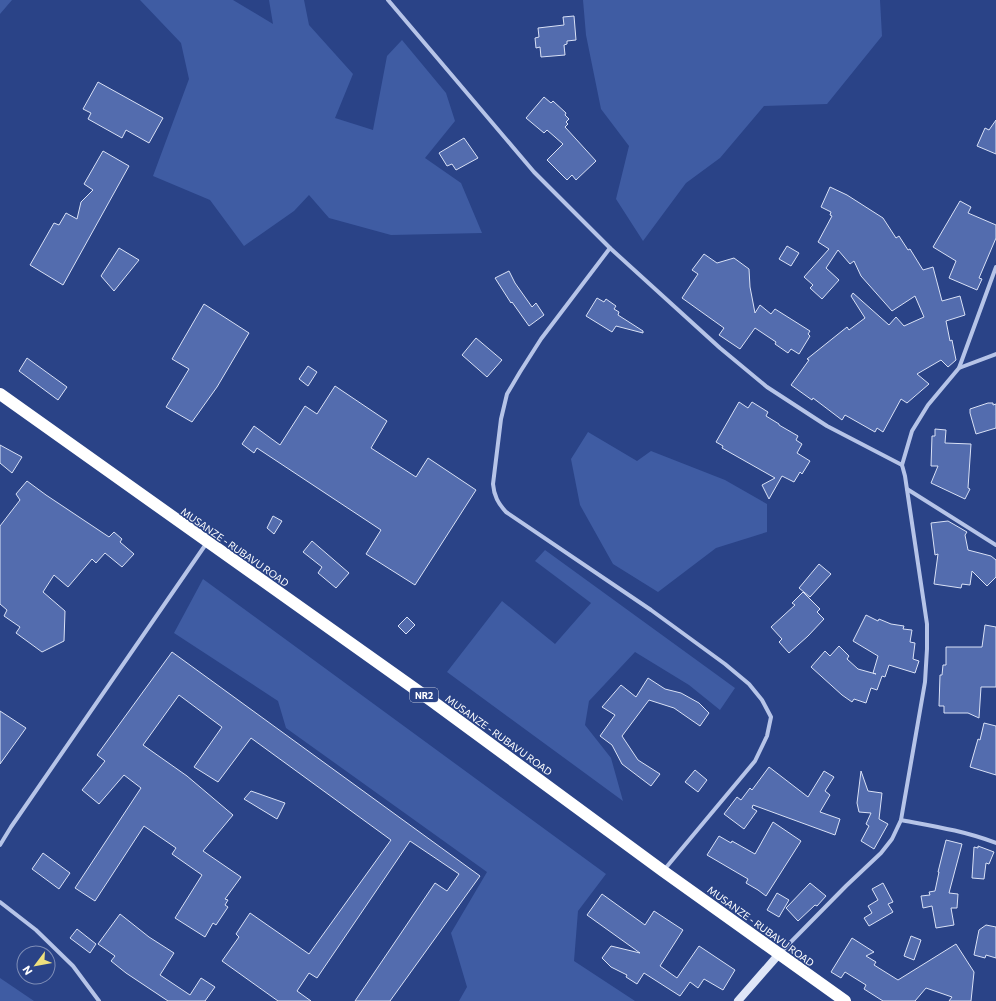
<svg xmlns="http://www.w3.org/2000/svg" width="996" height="1001" font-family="Commissioner,sans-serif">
	<rect width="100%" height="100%" fill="#2a4387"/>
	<!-- green -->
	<g fill="#3f5ca3">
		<polygon points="0,0 12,0 0,14"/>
		<polygon points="140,0 233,0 273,24 269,0 304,0 309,25 353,74 335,118 373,130 387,56 402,40 446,93 455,121 425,158 461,183 482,233 391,235 329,218 309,195 294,211 244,246 210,200 153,176 189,79 181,43"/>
		<polygon points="583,0 880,0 882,36 827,104 764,106 720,158 686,183 643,241 616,199 629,146 601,109 586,35"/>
		<polygon points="588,432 637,461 651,451 725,480 767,504 767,532 716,548 658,592 613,564 580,505 571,459"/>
		<polygon points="545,550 735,688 720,710 689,685 635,652 589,701 585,725 611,758 623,801 447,672 502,601 555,644 591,603 535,561"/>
		<polygon points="203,579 606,874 578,911 574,961 635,1001 459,1001 467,987 451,933 487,872 286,728 278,701 174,633"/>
		<polygon points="0,978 34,1001 0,1001"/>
	</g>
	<!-- building -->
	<g fill="#536cae" stroke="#d9e1f6">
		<polygon points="574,16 576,40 567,41 567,44 564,45 565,55 541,57 540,47 536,48 535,38 539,37 538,28 564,25 563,17"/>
		<polygon points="98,82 163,118 149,143 126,130 122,138 88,119 91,113 83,109"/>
		<polygon points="544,97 551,103 553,101 566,113 565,115 569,119 566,122 568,124 565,127 596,161 576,180 572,175 567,180 547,160 563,144 547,130 544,133 526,118"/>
		<polygon points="996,120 996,154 977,146 985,128 989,130"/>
		<polygon points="464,138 478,158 456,170 452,164 447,166 439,153"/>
		<polygon points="103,151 129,166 63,285 30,265 54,223 59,225 66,213 77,219 81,202 93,190 84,184"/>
		<polygon points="830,187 847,195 883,218 896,238 899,236 908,250 910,249 923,270 933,267 942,301 960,296 965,315 946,321 950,341 952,340 956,360 948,367 941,360 917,374 929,384 907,403 901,399 883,432 877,428 875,432 845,415 842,420 813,398 812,400 791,385 809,360 807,359 847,327 849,330 865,318 851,296 853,293 889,325 896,317 904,326 924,317 915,296 892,311 861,276 854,261 850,264 838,250 826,268 839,280 822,299 810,288 813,285 804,277 829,249 818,242 832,216 830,215 831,212 821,207"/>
		<polygon points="960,201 971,207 968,213 996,225 996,238 979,278 982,279 977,290 949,278 956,261 933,247"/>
		<polygon points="787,246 799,253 791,266 779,259"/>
		<polygon points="119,248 139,260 114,291 101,276"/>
		<polygon points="704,254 717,263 734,258 749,269 750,287 755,313 760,305 771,314 775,309 810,331 808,334 810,336 799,354 791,349 788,353 775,344 776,342 755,328 740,349 719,335 724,328 682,298 698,274 692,270"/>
		<polygon points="509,271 515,283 532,307 536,303 544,315 529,326 512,302 511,303 495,278"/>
		<polygon points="597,298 604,302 606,299 616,306 614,309 619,312 618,315 643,331 643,333 616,326 612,332 586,316"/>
		<polygon points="204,304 249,333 217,387 192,422 166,407 189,369 172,359"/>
		<polygon points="476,338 502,360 487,377 462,355"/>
		<polygon points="27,358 67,387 58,400 19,371"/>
		<polygon points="308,366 317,372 308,386 299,379"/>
		<polygon points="335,386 387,421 371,448 416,477 428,458 476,490 415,585 366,554 381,530 257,448 254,453 242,444 254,426 280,445 305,406 317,414"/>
		<polygon points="739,402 748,408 752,402 768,412 766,416 779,424 779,425 798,436 796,440 802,444 797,453 810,461 802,474 800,472 794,482 782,476 769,499 762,485 775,478 722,448 723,446 716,442"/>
		<polygon points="988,403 993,403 993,405 996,404 996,428 976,434 970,413 970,409"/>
		<polygon points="935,429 946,430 945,443 971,444 968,488 970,489 965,499 931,483 938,466 931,466 932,436 935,436"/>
		<polygon points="0,445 22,457 12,473 0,463"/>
		<polygon points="27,481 46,495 109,537 114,532 122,539 120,542 134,554 122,567 105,553 96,563 92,559 68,587 54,575 43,592 65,611 64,641 42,652 16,633 20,627 4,616 7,610 0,604 0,526 20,500 16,494"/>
		<polygon points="273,516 282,521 274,534 267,528"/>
		<polygon points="948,521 967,532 965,535 968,550 991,556 996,560 996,577 987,586 972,571 970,585 962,584 961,588 934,584 938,554 935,555 931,523"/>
		<polygon points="312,541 349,573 336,588 318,573 322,567 303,552"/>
		<polygon points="819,564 831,574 810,597 799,588"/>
		<polygon points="803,592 820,609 817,612 824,619 808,636 789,653 779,642 782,639 771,627 795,605 792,603"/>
		<polygon points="866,615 878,621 879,619 891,624 904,626 903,629 912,630 910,642 915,643 913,659 919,661 915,673 889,665 885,677 882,676 877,690 871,688 866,703 854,699 852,702 842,695 811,667 825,651 830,656 839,646 849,656 847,659 858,669 876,674 873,673 878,656 853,641"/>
		<polygon points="407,617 415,625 406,634 398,626"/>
		<polygon points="985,625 996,627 996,687 981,687 979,718 968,713 944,713 944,706 939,706 940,675 942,675 943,665 946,665 946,647 982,647"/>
		<polygon points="172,652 480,876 390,1001 355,1001 435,883 447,891 459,874 410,841 317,978 309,973 297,991 311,1001 278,1001 222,961 239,937 236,934 250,913 309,954 391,840 251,738 218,782 194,767 222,727 179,695 143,745 187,776 233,815 203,851 241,877 225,899 228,900 225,905 228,907 216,925 213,923 205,937 175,918 202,875 172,854 176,848 144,826 95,901 75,888 141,788 124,775 99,804 82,790 105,761 97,755"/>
		<polygon points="648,678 665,689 681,693 699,703 709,713 700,726 674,708 649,700 622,736 638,760 660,774 651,786 622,764 612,745 600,736 615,715 602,707 621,685 636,697"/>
		<polygon points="0,711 26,728 0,764"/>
		<polygon points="984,723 996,726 996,775 970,767 978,739 980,740"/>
		<polygon points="769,767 808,797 824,771 834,777 825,791 830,795 820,812 840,819 835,835 753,805 752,808 757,811 744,829 724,814 737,797 741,800 750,788 752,790"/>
		<polygon points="695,770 707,780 698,792 685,782"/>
		<polygon points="861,771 868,791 882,793 879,819 888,824 874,849 861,841 869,826 866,824 871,813 859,812 857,803"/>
		<polygon points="251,791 285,803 277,819 244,799"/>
		<polygon points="773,822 801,841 766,896 758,890 746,883 748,879 707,855 719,836 731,843 732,841 755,854"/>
		<polygon points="946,840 962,844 949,893 958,894 957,908 951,908 954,925 936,928 932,906 923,908 921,896 930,895 929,892 935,891 939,872 938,872"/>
		<polygon points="978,846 994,852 989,864 986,863 984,879 972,878 974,847 978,848"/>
		<polygon points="43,853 70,873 59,889 32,869"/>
		<polygon points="810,883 826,896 817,906 815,905 798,921 786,908"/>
		<polygon points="883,883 893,902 888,904 893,912 869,926 864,918 872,913 868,906 878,900 872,889"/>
		<polygon points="777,893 789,900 779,917 767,910"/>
		<polygon points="602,894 645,925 654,911 683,930 660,966 677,978 699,946 735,970 723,990 704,979 698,988 690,982 680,996 644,973 637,984 626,977 627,975 611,967 602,958 611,946 640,953 587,915"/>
		<polygon points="120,914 149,937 174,953 160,975 190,995 201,978 215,987 205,1001 168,1001 126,973 111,961 115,956 98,944"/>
		<polygon points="986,925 996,927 996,958 986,955 985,958 974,955 979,930"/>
		<polygon points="77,929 96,944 90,953 70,938"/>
		<polygon points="911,936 921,940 914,960 904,956"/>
		<polygon points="852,938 874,952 866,956 876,962 874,965 898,980 956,944 974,972 971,1001 949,1001 952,997 926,988 915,1001 883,1001 864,989 866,985 845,972 841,978 831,972"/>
	</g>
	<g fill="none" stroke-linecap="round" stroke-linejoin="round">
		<!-- street -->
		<g stroke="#b6c4e8" stroke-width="4">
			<polyline points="388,0 534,172 610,248 720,348 767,387 827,426 902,465"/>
			<path d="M610,248L541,339L520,372L507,394L501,419L493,484C494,496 498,503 506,512L651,610L725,664L749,684L762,700L771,717L767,736L755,761L664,870"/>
			<polyline points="959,368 996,354"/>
			<polyline points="907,489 996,545"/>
			<path d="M901,820C933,826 965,831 996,843"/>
			<polyline points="0,845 11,827 206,544"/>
			<polyline points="0,902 36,930 73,966 99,1001"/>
			<polyline points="780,953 846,886 881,853 892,839 901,820 925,682 927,649 927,624 905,476 902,465 912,431 928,405 959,368 996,267"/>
		</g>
		<!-- secondary -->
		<polyline stroke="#dfe6f7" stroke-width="8" points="738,1001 779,954"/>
		<!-- highway -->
		<polyline stroke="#fff" stroke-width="12" points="0,394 432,701 663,871 845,1001"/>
	</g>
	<g text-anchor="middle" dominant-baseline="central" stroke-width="3" stroke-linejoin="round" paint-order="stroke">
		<!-- shield labels -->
		<rect fill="#2a4387" stroke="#bfc7db" stroke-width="1" x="410" y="688" width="28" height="14" rx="3"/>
		<g font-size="9" font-weight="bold" fill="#fff">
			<text x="424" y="695">NR2</text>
		</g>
		<!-- street labels -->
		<g font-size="10" fill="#fff" stroke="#2a4387">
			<text transform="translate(235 547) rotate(35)">MUSANZE - RUBAVU ROAD</text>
			<text transform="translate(499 735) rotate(36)">MUSANZE - RUBAVU ROAD</text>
			<text transform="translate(761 926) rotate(36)">MUSANZE - RUBAVU ROAD</text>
		</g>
	</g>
	<!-- north arrow -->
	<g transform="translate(36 965) rotate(238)"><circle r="19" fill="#2a4387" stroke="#7f8eb7"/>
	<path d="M0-3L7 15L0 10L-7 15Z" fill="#eee07d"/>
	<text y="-6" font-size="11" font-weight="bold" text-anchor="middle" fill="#ffffff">N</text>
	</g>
</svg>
